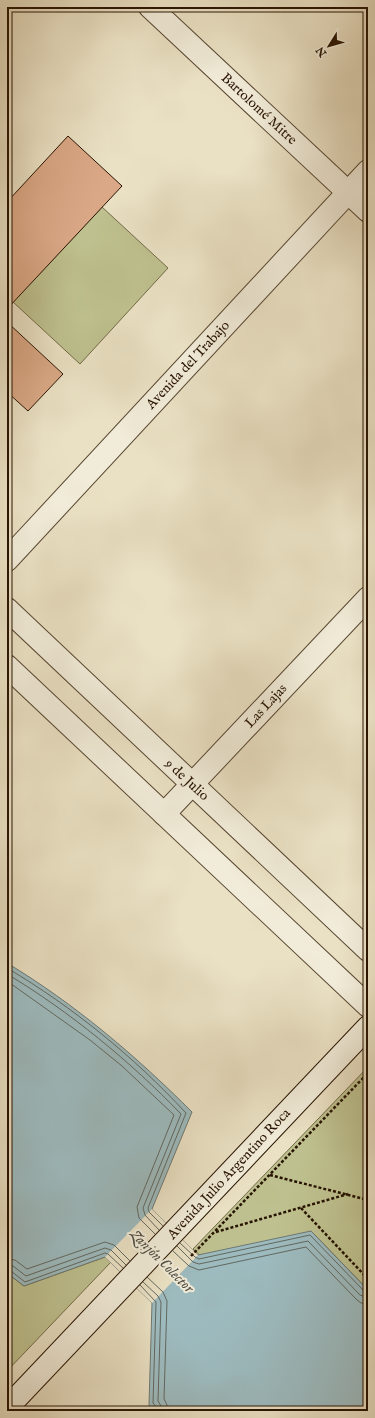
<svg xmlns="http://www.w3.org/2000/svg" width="375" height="1418" font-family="'IM FELL English',serif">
	<rect width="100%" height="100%" fill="#eae1c4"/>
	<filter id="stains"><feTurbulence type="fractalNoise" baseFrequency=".005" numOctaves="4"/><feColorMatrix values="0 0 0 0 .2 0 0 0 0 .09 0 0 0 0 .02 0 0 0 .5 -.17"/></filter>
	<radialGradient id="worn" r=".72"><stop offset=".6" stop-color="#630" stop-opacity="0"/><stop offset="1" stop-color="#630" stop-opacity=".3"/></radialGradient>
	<!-- green -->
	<g fill="#bec18f" stroke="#736a48">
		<polygon points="102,207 168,268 80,364 13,302"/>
		<polygon points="7,1046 106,1257 111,1262 7,1371 7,1273 24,1286 105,1257"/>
		<polygon points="368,1067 368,1290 311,1231 368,1411 193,1249"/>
	</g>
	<!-- water -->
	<path fill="#9dbbbf" stroke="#6e7873" d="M7,963C75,1004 136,1056 192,1112L152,1209L198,1255L311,1231L368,1290V1411H155L149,1405L152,1303L105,1257L24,1286L7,1273Z"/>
	<!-- pier -->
	<polygon fill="#eae1c4" points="152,1209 198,1255 152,1303 105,1257"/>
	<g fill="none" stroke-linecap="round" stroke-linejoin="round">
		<!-- shore -->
		<g stroke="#626860" stroke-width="1">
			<path d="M7,968C73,1007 134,1057 186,1113L148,1208L149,1212L163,1226"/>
			<path d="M7,974C69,1011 131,1062 181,1114L143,1208L145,1215L159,1230"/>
			<polyline points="7,981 90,1040 122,1066 174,1115 137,1207 139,1218 155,1234"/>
			<polyline points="180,1243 195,1257 199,1259 310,1235 364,1291 368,1293"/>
			<polyline points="177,1246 193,1262 199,1264 308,1241 360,1295 368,1298"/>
			<polyline points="173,1251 189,1266 199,1270 306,1247 356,1299 361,1303 368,1304"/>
			<polyline points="7,1259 15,1260 27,1269 105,1242 114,1245 130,1261"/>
			<polyline points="7,1265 13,1266 26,1276 105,1248 111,1250 126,1265"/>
			<polyline points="7,1270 11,1271 25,1282 105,1253 108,1254 123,1268"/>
			<polyline points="147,1277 163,1292 167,1301 164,1399 167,1405 168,1411"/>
			<polyline points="143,1282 158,1296 161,1302 158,1401 161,1406 162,1411"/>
			<polyline points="140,1285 156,1302 153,1403 157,1408 157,1411"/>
		</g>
	</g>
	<!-- building -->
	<g fill="#daa886" stroke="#281402">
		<polygon points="68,136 122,186 7,309 7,202"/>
		<polygon points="7,322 63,374 28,411 7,392"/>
	</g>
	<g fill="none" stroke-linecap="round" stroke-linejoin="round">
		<!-- minor casing -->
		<g stroke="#584732" stroke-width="24">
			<g id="minor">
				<polyline points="150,7 368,211"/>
				<polyline points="7,560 368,171"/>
				<polyline points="164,814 368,598"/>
			</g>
		</g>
		<!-- tertiary casing -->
		<g stroke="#584732" stroke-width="24">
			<g id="tertiary">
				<polyline points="7,609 368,950"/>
				<polyline points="7,666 368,1006"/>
			</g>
		</g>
		<!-- secondary casing -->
		<g stroke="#281402" stroke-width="24">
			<polyline id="secondary" points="7,1408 368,1027"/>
		</g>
		<!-- path -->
		<g stroke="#281402" stroke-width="2.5" stroke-dasharray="3 2" stroke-linecap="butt">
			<polyline points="270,1175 368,1200"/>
			<polyline points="301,1208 368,1279"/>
			<polyline points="216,1232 348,1194"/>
			<polyline points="191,1256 368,1073"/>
		</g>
		<!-- minor -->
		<use href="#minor" stroke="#f1ecd9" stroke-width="22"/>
		<!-- tertiary -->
		<use href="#tertiary" stroke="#f1ecd9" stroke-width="22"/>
		<!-- secondary -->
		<use href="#secondary" stroke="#f1ecd9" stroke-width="22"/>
	</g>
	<g text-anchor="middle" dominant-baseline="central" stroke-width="4" stroke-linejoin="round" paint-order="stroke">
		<!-- street labels -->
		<g font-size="14" fill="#281402" stroke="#f1ecd9">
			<text transform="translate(259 109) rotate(43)">Bartolomé Mitre</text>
			<text transform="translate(188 365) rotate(-47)">Avenida del Trabajo</text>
			<text transform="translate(266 706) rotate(-47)">Las Lajas</text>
			<text transform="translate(187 780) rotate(43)">9 de Julio</text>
			<text transform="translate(229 1174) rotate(-47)">Avenida Julio Argentino Roca</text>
		</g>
		<!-- water labels -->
		<g font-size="15" font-style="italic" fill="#514e44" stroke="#f1ecd9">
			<text transform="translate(162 1261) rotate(45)">Zanjón Colector</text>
		</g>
	</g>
	<!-- margin -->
	<rect width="375" height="1418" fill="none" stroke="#eae1c4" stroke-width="24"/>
	<rect x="8" y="8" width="359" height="1402" fill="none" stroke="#281402" stroke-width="2"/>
	<rect x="12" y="12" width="351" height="1394" fill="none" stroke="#281402"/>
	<!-- north arrow -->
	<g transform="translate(329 46) rotate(233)" stroke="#f1ecd9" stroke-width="3" paint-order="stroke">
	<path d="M0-3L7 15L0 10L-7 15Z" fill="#281402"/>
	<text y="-6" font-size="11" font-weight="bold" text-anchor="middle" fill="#281402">N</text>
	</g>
	<rect width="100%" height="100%" filter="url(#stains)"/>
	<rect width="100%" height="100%" fill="url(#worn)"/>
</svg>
